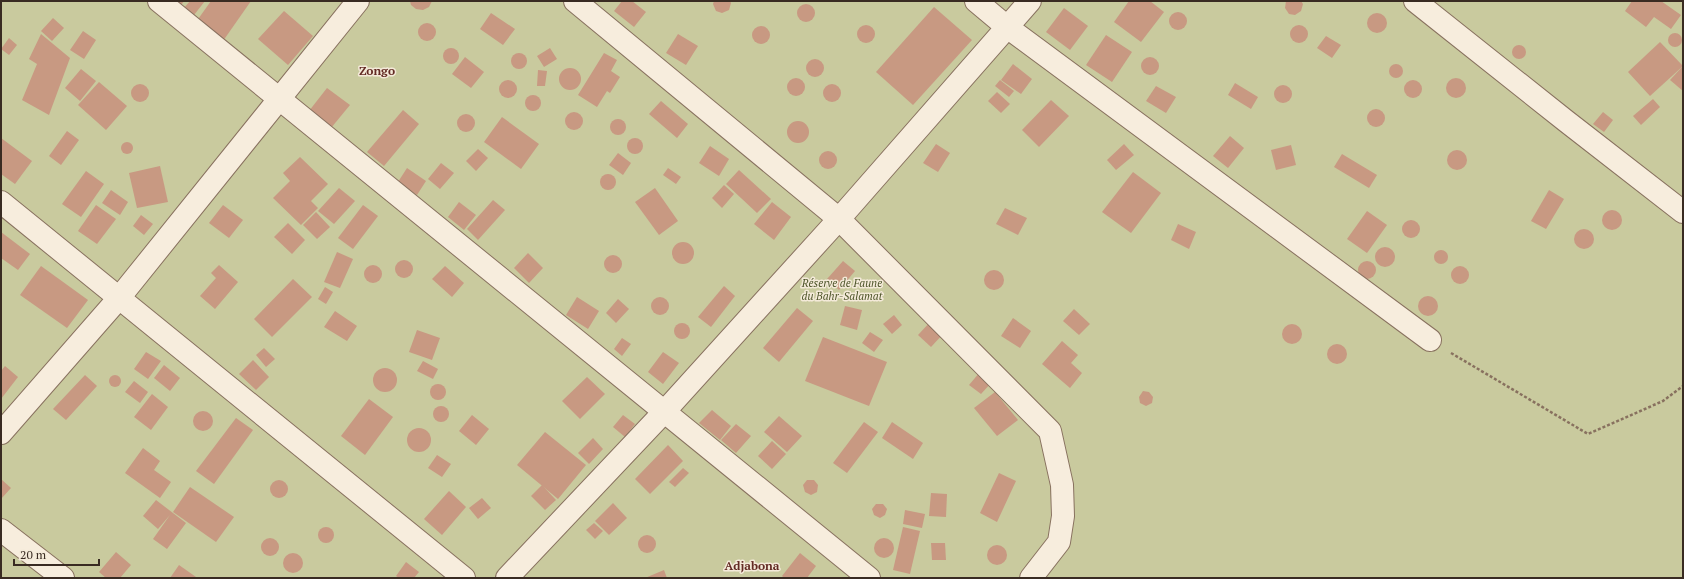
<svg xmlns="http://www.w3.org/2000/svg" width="1684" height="579" font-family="'PT Serif',serif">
	<rect width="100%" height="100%" fill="#ecdfca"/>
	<!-- green -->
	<rect fill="#c9ca9e" x="1" y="1" width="1682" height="577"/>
	<!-- building -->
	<g fill="#c89982">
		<polygon points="170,1 184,1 179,8"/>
		<polygon points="190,1 205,1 194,15 184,8"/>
		<polygon points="211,1 251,1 223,41 196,22"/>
		<polygon points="410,1 432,1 429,7 423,10 416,9 411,5"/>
		<polygon points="622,1 632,1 646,12 634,27 614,11"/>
		<polygon points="714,1 730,1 731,3 729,10 722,13 716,11 713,4"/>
		<polygon points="1129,1 1150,1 1164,12 1141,42 1114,22"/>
		<polygon points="1286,1 1301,1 1303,4 1301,11 1295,15 1289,14 1285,8"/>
		<polygon points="1632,1 1661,1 1681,15 1671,29 1654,17 1646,27 1625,11"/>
		<circle cx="806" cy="13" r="9"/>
		<polygon points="934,7 972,40 913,105 876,72"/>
		<polygon points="1064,8 1088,26 1070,50 1046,32"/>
		<polygon points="284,11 313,36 288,65 258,39"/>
		<circle cx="1178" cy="21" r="9"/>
		<polygon points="491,13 515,29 503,45 480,29"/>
		<circle cx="1377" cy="23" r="10"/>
		<polygon points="53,18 64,28 52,41 41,31"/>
		<circle cx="427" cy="32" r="9"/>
		<circle cx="866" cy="34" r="9"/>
		<circle cx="1299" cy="34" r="9"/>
		<circle cx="761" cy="35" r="9"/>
		<polygon points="83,31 96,40 84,59 70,50"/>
		<circle cx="1675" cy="40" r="7"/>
		<polygon points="41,34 70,58 49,115 22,100 37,64 29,59"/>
		<polygon points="678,34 698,46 686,65 666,53"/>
		<polygon points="1106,35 1132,52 1112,82 1086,65"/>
		<polygon points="1326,36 1341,45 1332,58 1317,48"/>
		<polygon points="9,38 17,45 9,55 1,49"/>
		<polygon points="1660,42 1683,66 1650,96 1628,72"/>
		<circle cx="1519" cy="52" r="7"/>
		<polygon points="550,48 557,59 544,67 537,56"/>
		<circle cx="451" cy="56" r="8"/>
		<polygon points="604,53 617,60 611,71 620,77 610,93 607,91 597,107 578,95"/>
		<circle cx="519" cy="61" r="8"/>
		<polygon points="465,57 484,72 471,88 452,74"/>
		<circle cx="1150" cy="66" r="9"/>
		<circle cx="815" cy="68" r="9"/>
		<polygon points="1013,64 1032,79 1021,94 1001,80"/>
		<circle cx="1396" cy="71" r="7"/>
		<polygon points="1682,67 1683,68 1683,91 1670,80"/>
		<circle cx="570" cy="79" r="11"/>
		<polygon points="81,69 96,81 80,101 65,88"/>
		<polygon points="538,70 547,71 545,86 537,86"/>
		<circle cx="796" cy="87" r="9"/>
		<circle cx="1456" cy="88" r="10"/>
		<polygon points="1000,80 1014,91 1009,97 995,86"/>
		<circle cx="508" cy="89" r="9"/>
		<circle cx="1413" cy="89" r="9"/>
		<polygon points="99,82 127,106 106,130 78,105"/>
		<polygon points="1235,83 1258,97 1251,109 1228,95"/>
		<circle cx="832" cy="93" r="9"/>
		<circle cx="140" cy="93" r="9"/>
		<circle cx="1283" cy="94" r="9"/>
		<polygon points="1156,86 1176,97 1166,113 1146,101"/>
		<polygon points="327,88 350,105 331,128 309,111"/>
		<polygon points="997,92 1010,104 1001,113 988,101"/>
		<circle cx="533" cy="103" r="8"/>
		<polygon points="1653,99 1660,107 1641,125 1633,116"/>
		<polygon points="1051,100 1069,116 1039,147 1022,130"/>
		<polygon points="661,101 688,124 677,138 649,114"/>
		<circle cx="1376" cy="118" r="9"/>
		<polygon points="403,110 419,124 384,166 367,152"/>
		<polygon points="1603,112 1613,120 1604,132 1593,124"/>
		<circle cx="574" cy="121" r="9"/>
		<circle cx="466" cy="123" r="9"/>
		<polygon points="502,117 539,144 521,169 484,142"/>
		<circle cx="618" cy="127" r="8"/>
		<circle cx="798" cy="132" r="11"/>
		<polygon points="67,131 79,140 61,165 49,156"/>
		<polygon points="1230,136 1244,148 1228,168 1213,156"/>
		<polygon points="1,138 32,161 15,184 1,174"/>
		<circle cx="635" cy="146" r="8"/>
		<circle cx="127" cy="148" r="6"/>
		<polygon points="936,144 950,153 938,172 923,163"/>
		<polygon points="1124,144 1134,155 1116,170 1107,160"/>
		<polygon points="1291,145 1296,165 1276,170 1271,150"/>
		<polygon points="710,146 729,159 719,176 699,163"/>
		<polygon points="478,149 488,158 476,171 466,161"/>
		<circle cx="1457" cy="160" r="10"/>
		<circle cx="828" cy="160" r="9"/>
		<polygon points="618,153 631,163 623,175 609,165"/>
		<polygon points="1342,154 1377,175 1369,188 1334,167"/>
		<polygon points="300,157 328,184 311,201 318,208 301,225 273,198 290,181 283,173"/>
		<polygon points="441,163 454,173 440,189 428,179"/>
		<polygon points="160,166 168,202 137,208 129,173"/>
		<polygon points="407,168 426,181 417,195 398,182"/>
		<polygon points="668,168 681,177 676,184 663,175"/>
		<polygon points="739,170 771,199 757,213 726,184"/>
		<polygon points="86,171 104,184 81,217 62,204"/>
		<polygon points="1133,172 1161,193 1131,233 1102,212"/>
		<circle cx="608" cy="182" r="8"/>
		<polygon points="724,185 734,194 722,208 712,198"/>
		<polygon points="339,188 355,201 334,224 318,211"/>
		<polygon points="655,188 678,221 659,235 635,202"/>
		<polygon points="111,190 128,202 120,215 102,203"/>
		<polygon points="1549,190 1564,199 1546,229 1531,221"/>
		<polygon points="493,200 505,210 478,240 467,229"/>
		<polygon points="459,202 476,215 464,230 448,217"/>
		<polygon points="772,202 791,217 774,240 754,224"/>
		<polygon points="96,205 116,219 97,244 78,231"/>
		<polygon points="223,205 243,220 229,238 209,223"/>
		<polygon points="363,205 378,216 353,249 338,238"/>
		<polygon points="1005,208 1027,218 1018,235 996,224"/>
		<circle cx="1612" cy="220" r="10"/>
		<polygon points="1367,211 1387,225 1367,253 1347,239"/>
		<polygon points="316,212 330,227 317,239 303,225"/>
		<polygon points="141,215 153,224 144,235 133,226"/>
		<circle cx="1411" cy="229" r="9"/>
		<polygon points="288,223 305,240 292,254 274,237"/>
		<polygon points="1178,224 1196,232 1189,249 1171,240"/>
		<circle cx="1584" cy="239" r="10"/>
		<polygon points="1,232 30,254 18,270 1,258"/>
		<circle cx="683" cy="253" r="11"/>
		<circle cx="1385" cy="257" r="10"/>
		<circle cx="1441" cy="257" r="7"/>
		<polygon points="337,252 353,259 340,288 324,282"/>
		<polygon points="528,253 543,268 529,283 514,268"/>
		<circle cx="613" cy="264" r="9"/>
		<circle cx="404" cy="269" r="9"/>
		<polygon points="843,261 855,271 839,290 827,279"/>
		<circle cx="1367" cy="270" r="9"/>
		<polygon points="219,265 238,282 215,309 200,296 216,278 211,273"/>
		<circle cx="373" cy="274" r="9"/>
		<polygon points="41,266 88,300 67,328 20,295"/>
		<polygon points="445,266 464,283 452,297 432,279"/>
		<circle cx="1460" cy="275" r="9"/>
		<circle cx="994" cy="280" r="10"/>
		<polygon points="293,279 312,297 272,337 254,319"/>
		<polygon points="724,286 735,296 711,327 698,317"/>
		<polygon points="325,287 333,292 326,304 318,299"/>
		<circle cx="1428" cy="306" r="10"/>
		<polygon points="577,297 599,311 588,329 566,315"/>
		<circle cx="660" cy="306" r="9"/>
		<polygon points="618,299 629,309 616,323 606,313"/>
		<polygon points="845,306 862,310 857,330 840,325"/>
		<polygon points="797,308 813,321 779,362 763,348"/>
		<polygon points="1074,309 1090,324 1079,335 1063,321"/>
		<polygon points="335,311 357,326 347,341 324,327"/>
		<polygon points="894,315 902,325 892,334 883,324"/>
		<polygon points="1013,318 1031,331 1020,348 1001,336"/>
		<polygon points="931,321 944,333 931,347 918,335"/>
		<circle cx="682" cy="331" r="8"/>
		<circle cx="1292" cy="334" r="10"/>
		<polygon points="417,330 440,338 432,360 409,352"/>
		<polygon points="870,332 883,340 874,352 862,343"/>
		<polygon points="823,337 887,362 869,406 805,381"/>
		<polygon points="622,338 631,344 622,356 614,349"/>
		<polygon points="1062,341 1078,355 1071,363 1082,373 1070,388 1042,364"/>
		<circle cx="1337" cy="354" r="10"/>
		<polygon points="264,348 275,359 266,367 256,355"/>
		<polygon points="146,352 161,361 148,379 134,369"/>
		<polygon points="663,352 679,363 663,384 648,372"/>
		<polygon points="253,360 269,377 256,390 239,374"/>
		<polygon points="423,361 438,369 433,379 417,371"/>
		<polygon points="164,365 180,378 170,391 154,378"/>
		<polygon points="5,366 18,377 1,399 1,371"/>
		<circle cx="385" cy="380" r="12"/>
		<polygon points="980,372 992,382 981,394 969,385"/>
		<polygon points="85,375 97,386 66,420 53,409"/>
		<circle cx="115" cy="381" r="6"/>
		<polygon points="587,377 605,394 580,419 562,401"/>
		<polygon points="134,381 148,392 140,403 125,392"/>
		<circle cx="438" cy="392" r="8"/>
		<polygon points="1143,391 1149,392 1153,397 1152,403 1146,406 1140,403 1139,397"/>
		<polygon points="995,392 1018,420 997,436 974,408"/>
		<polygon points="152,394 168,407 151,430 134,417"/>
		<polygon points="369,399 393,417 365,455 341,436"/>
		<circle cx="441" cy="414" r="8"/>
		<polygon points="712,410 731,426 720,440 699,423"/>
		<circle cx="203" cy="421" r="10"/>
		<polygon points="472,415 489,429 476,445 459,431"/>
		<polygon points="623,415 635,424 625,437 613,427"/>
		<polygon points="779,416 802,436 787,452 764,432"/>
		<polygon points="236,418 253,430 214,484 196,471"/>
		<polygon points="864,422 878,432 847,473 833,463"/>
		<polygon points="892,422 923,443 913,459 882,438"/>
		<polygon points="736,424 751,436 736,453 721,440"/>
		<circle cx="419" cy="440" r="12"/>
		<polygon points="545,432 586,465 558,499 517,465"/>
		<polygon points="593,438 603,449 589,464 578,453"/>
		<polygon points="772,441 786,454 772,469 758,456"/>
		<polygon points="668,445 683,461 650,494 635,479"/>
		<polygon points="143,448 160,461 154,470 171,482 160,498 125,473"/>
		<polygon points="437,455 451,464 442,477 428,468"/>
		<polygon points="683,468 689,473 675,487 669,482"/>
		<polygon points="999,473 1016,481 997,522 980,513"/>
		<polygon points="1,479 11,488 1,499"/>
		<circle cx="279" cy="489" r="9"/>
		<polygon points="807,480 814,480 818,485 817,492 811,495 805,492 803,485"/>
		<polygon points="542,485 556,500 545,510 531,496"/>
		<polygon points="190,487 234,517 216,542 173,512"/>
		<polygon points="449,491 466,507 442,535 424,519"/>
		<polygon points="931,493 947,494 946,517 929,516"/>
		<polygon points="482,498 491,508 478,519 469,508"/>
		<polygon points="156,500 186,523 167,549 153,539 170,515 158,529 143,516"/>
		<polygon points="613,503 627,518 609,535 595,521"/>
		<polygon points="876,504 883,504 887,509 885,515 880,518 874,515 872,509"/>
		<polygon points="905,510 925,514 922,528 903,524"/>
		<polygon points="594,523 603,531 595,539 586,530"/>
		<circle cx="326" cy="535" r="8"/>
		<polygon points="903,527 920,531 910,574 893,570"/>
		<circle cx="647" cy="544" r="9"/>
		<circle cx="270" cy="547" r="9"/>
		<circle cx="884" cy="548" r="10"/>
		<polygon points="931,543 945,543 946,560 932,560"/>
		<circle cx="997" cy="555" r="10"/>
		<polygon points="116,552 131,565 120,578 106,578 99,572"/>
		<polygon points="800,553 816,566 807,578 784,578 782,576"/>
		<circle cx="293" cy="563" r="10"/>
		<polygon points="406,562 419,572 414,578 399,578 396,576"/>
		<polygon points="179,565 196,577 196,578 170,578"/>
		<polygon points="664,570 667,578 645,578"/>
	</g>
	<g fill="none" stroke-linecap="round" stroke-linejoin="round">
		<!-- minor casing -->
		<g stroke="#88715f" stroke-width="24">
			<g id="minor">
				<polyline points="159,1 869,578"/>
				<polyline points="575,1 839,219 1050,431 1062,485 1063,516 1059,542 1031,578"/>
				<polyline points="976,1 1007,27 1430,340"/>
				<polyline points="1415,1 1566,121 1683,212"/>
				<polyline points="1,202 464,578"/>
				<polyline points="1,433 119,298 358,1"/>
				<polyline points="1,530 63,578"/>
				<polyline points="507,578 664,412 839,219 1030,1"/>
			</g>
		</g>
		<!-- path -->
		<polyline stroke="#88715f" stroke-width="2.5" stroke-dasharray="3 2" stroke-linecap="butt" points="1451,353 1588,434 1663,401 1683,386"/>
		<!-- minor -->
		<use href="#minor" stroke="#f7eddd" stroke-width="22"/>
	</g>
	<g text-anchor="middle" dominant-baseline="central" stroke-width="3" stroke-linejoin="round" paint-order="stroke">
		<!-- park labels -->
		<g font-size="11" font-style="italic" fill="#4e552a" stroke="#f4ead9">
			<text x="842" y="283">Réserve de Faune<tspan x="842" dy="13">du Bahr-Salamat</tspan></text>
		</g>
		<!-- neighbourhood labels -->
		<g font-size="12" font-weight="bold" fill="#632b24" stroke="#f4ead9">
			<text x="377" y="70">Zongo</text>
			<text x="752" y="565">Adjabona</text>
		</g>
	</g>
	<!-- border -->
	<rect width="1684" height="579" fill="none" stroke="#392b22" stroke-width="4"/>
	<!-- scale -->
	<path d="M14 559v6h85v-6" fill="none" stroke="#392b22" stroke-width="2"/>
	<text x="20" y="559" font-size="12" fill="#392b22" stroke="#f4ead9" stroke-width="3" paint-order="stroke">20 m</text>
</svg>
